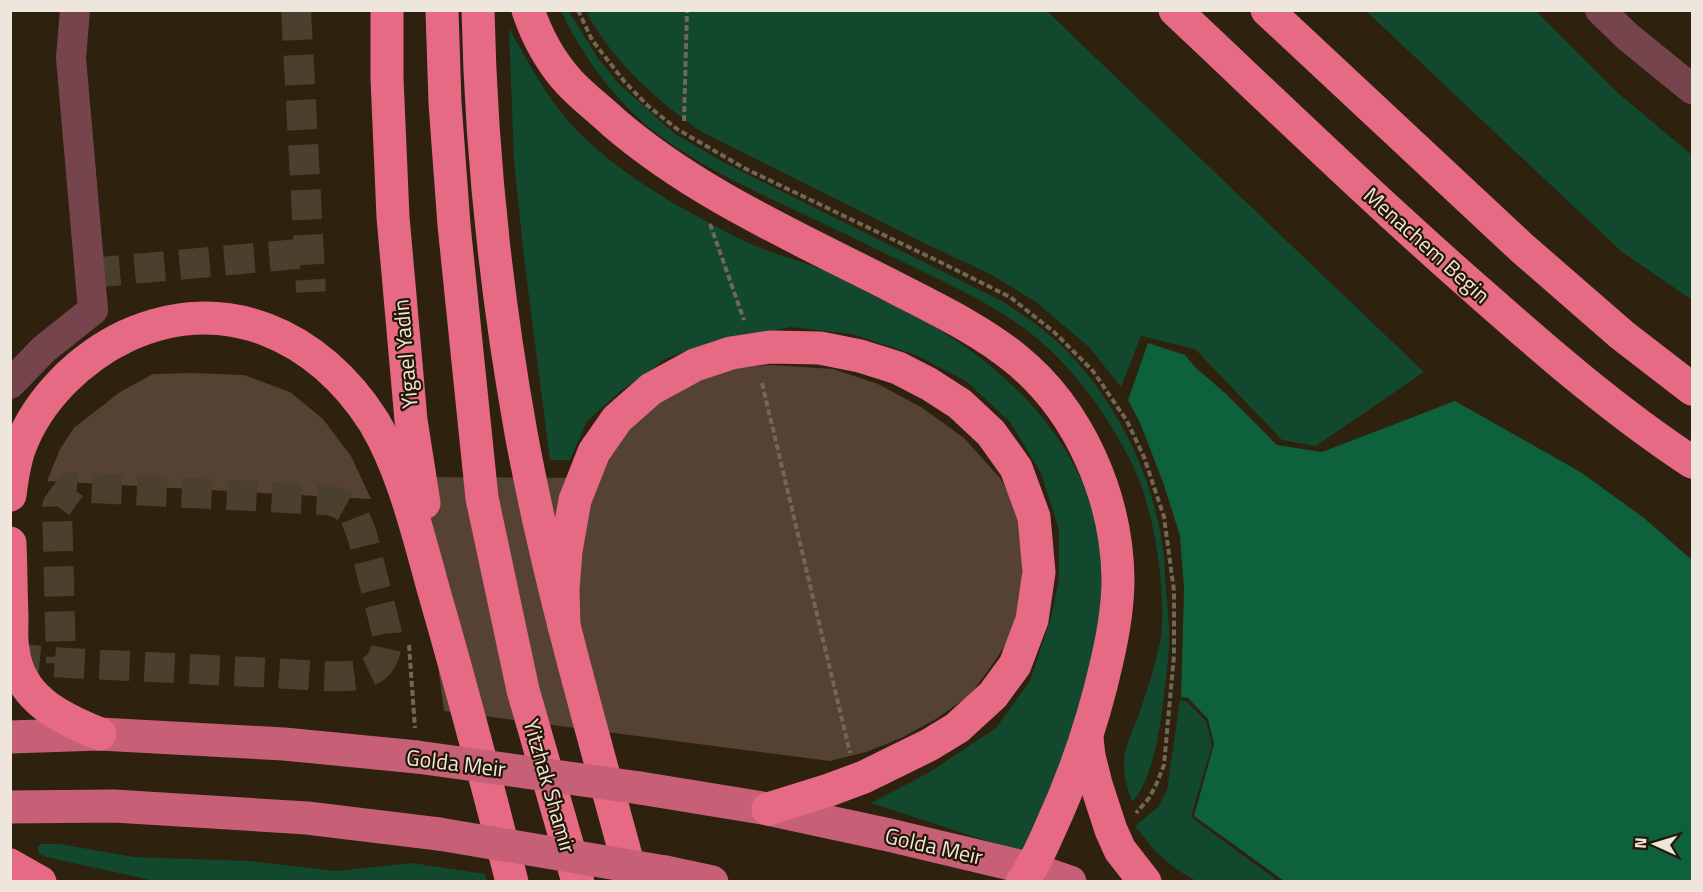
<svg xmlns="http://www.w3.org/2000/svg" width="1703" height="892" font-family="'Titillium Web',sans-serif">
	<rect width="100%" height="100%" fill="#2e210e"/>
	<!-- green -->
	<g fill="#11482e">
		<path d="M561,11H569L597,57L618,83L675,134L727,164L1002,301C1025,316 1048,332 1067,351C1118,405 1153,475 1163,549C1165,562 1165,576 1166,590C1168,609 1170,629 1169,649C1168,664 1166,679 1164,694C1161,723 1153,781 1132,802C1128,790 1124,777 1124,764C1124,749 1130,736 1136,722C1142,705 1148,688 1153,670C1157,656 1161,641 1162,627C1164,580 1154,513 1135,470C1110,417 1071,363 1024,328C986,301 945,282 903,262C858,240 814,219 769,198C726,177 683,156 646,125C610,94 581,53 561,11Z"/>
		<path d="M586,11H1047L1180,139L1424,372L1316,446L1282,440L1195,349L1141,336L1121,387L1089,347L1036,302L990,274L924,243L702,132C656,100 612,61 586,11Z"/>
		<polygon points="1366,11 1536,11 1619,94 1692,155 1692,300 1622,252"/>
		<path d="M509,28C525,57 540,85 560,111C584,142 618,168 651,189C671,203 694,214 715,226C727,232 739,239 751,244C774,254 798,260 821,269C842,278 862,290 882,300C903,310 924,320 943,332C1019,379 1089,454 1100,546C1104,586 1100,627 1093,666C1080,731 1048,792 1021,852L871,803L928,773L996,728L1030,681L1051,618L1059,579V530L1041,473L1010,422L966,381L916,355L852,334L791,327L714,341L667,358L622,390L587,421L570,460H550L525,266L514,162Z"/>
		<polygon points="1180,700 1186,701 1206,721 1212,745 1191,817 1278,881 1196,881 1176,869 1155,851 1135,826 1158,807 1167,790"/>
		<polygon points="41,844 60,844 134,857 249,861 336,871 412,863 485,874 487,881 160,882 46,857 39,853 37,847"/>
	</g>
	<!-- forest -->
	<polygon fill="#0e613d" points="1148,343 1185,355 1196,368 1225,393 1277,445 1322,452 1455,401 1582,473 1644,518 1692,560 1692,881 1284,881 1194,816 1214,744 1208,719 1188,698 1181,697 1184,589 1180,536 1164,485 1141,425 1128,400"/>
	<!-- building -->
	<g fill="#564233">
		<polygon points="772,365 833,369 878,384 921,407 964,438 1000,478 1019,512 1023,554 1021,589 1016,627 995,661 970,695 936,719 901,738 866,752 830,761 444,711 413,477 591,478 621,435 656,405 684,384 739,367"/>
		<polygon points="191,373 244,375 290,392 323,419 351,456 371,499 47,481 60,449 74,428 120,392 153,374"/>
	</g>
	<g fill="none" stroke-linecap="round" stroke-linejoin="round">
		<!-- minor-tunnel -->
		<g stroke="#4b3f2d" stroke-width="30" stroke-dasharray="30 15" stroke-linecap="butt">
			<polyline points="296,10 311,292"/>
			<polyline points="90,273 308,253"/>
			<path d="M10,657C50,663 89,664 129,666C177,668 226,671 274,673C297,674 345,680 365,673C383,667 388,650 387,633L362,535L355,517L347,508L338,503L328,500L71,487L57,506L61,663"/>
		</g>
		<!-- path -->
		<g stroke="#726656" stroke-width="4" stroke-dasharray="6 3" stroke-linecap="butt">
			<polyline points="578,10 592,40 624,81 648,106 677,129 744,168 942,263 1010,297 1054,332 1093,371 1127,421 1144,457 1164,517 1174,591 1174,655 1164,765 1156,785 1149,798 1136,813"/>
			<polyline points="684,121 687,10"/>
			<polyline points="710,224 744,320"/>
			<polyline points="762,383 850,753"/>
			<polyline points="409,645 415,728"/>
		</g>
		<!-- minor -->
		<g stroke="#76444d" stroke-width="30">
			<polyline points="1600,10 1628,37 1692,89"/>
			<polyline points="10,384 44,349 93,310 71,58 75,10"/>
		</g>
		<!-- major -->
		<g stroke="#c76076" stroke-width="33">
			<polyline points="10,737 100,734 284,744 417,757"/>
			<polyline points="640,788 768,809 889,835 1032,869 1070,882"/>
			<polyline points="10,807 114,806 307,818 439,834"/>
			<polyline points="665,872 712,882"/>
		</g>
		<!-- highway -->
		<g stroke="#e76a85" stroke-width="33">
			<polyline points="387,10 387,78 393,217 411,420 424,503"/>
			<polyline points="442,10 445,103 454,225 482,498 523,690 578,882"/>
			<path d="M478,10C481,152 496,294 521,433C549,585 593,733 633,882"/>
			<path d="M528,10C537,37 550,61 569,82C582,96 599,109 613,122C694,192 794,236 888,284C932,307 978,328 1016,359C1080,411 1117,498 1118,579C1118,606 1113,635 1107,661C1094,719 1075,775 1050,829C1042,847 1034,866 1022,882"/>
			<path d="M1175,10C1276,105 1375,201 1479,292C1547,352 1616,412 1692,462"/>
			<polyline points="1267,10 1522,248 1622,335 1692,389"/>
			<path d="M10,495C12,479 14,463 20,447C38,399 80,358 126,336C224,291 319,335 374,422C403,470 418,534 433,588C461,685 487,783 512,882"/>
			<path d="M10,543C11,568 11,592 12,617C12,628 11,639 13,649C18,698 60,718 100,734"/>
			<polyline points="564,626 563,589 566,551 575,500 594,452 617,419 651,389 695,365 731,353 770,347 820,348 860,356 898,368 929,384 960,404 991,433 1016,468 1034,517 1039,572 1032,620 1015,665 993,695 957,728 929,745 864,777 829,790 768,809"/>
			<polyline points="1087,738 1089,756 1096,784 1111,830 1120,850 1145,882"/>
			<polyline points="10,865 40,882"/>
		</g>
		<!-- major-bridge -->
		<g stroke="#c76076" stroke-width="33">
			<polyline points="417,757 640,788"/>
			<polyline points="439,834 665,872"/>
		</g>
	</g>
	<g text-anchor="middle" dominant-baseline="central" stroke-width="4.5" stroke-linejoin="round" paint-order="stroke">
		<!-- street labels -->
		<g font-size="22" fill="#efe6db" stroke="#241706">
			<text transform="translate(1427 245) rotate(42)">Menachem Begin</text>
			<text transform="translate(405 354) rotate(-95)">Yigael Yadin</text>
			<text transform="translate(456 763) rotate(7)">Golda Meir</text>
			<text transform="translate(550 786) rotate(74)">Yitzhak Shamir</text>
			<text transform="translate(934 846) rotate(13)">Golda Meir</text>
		</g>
	</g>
	<!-- border -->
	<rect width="1703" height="892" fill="none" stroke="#efe6db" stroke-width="24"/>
	<!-- north arrow -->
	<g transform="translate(1655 844) rotate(274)" stroke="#241706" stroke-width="4.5" paint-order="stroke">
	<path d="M0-4.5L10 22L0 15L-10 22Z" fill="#efe6db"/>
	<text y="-9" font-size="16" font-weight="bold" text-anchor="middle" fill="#efe6db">N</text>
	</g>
</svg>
